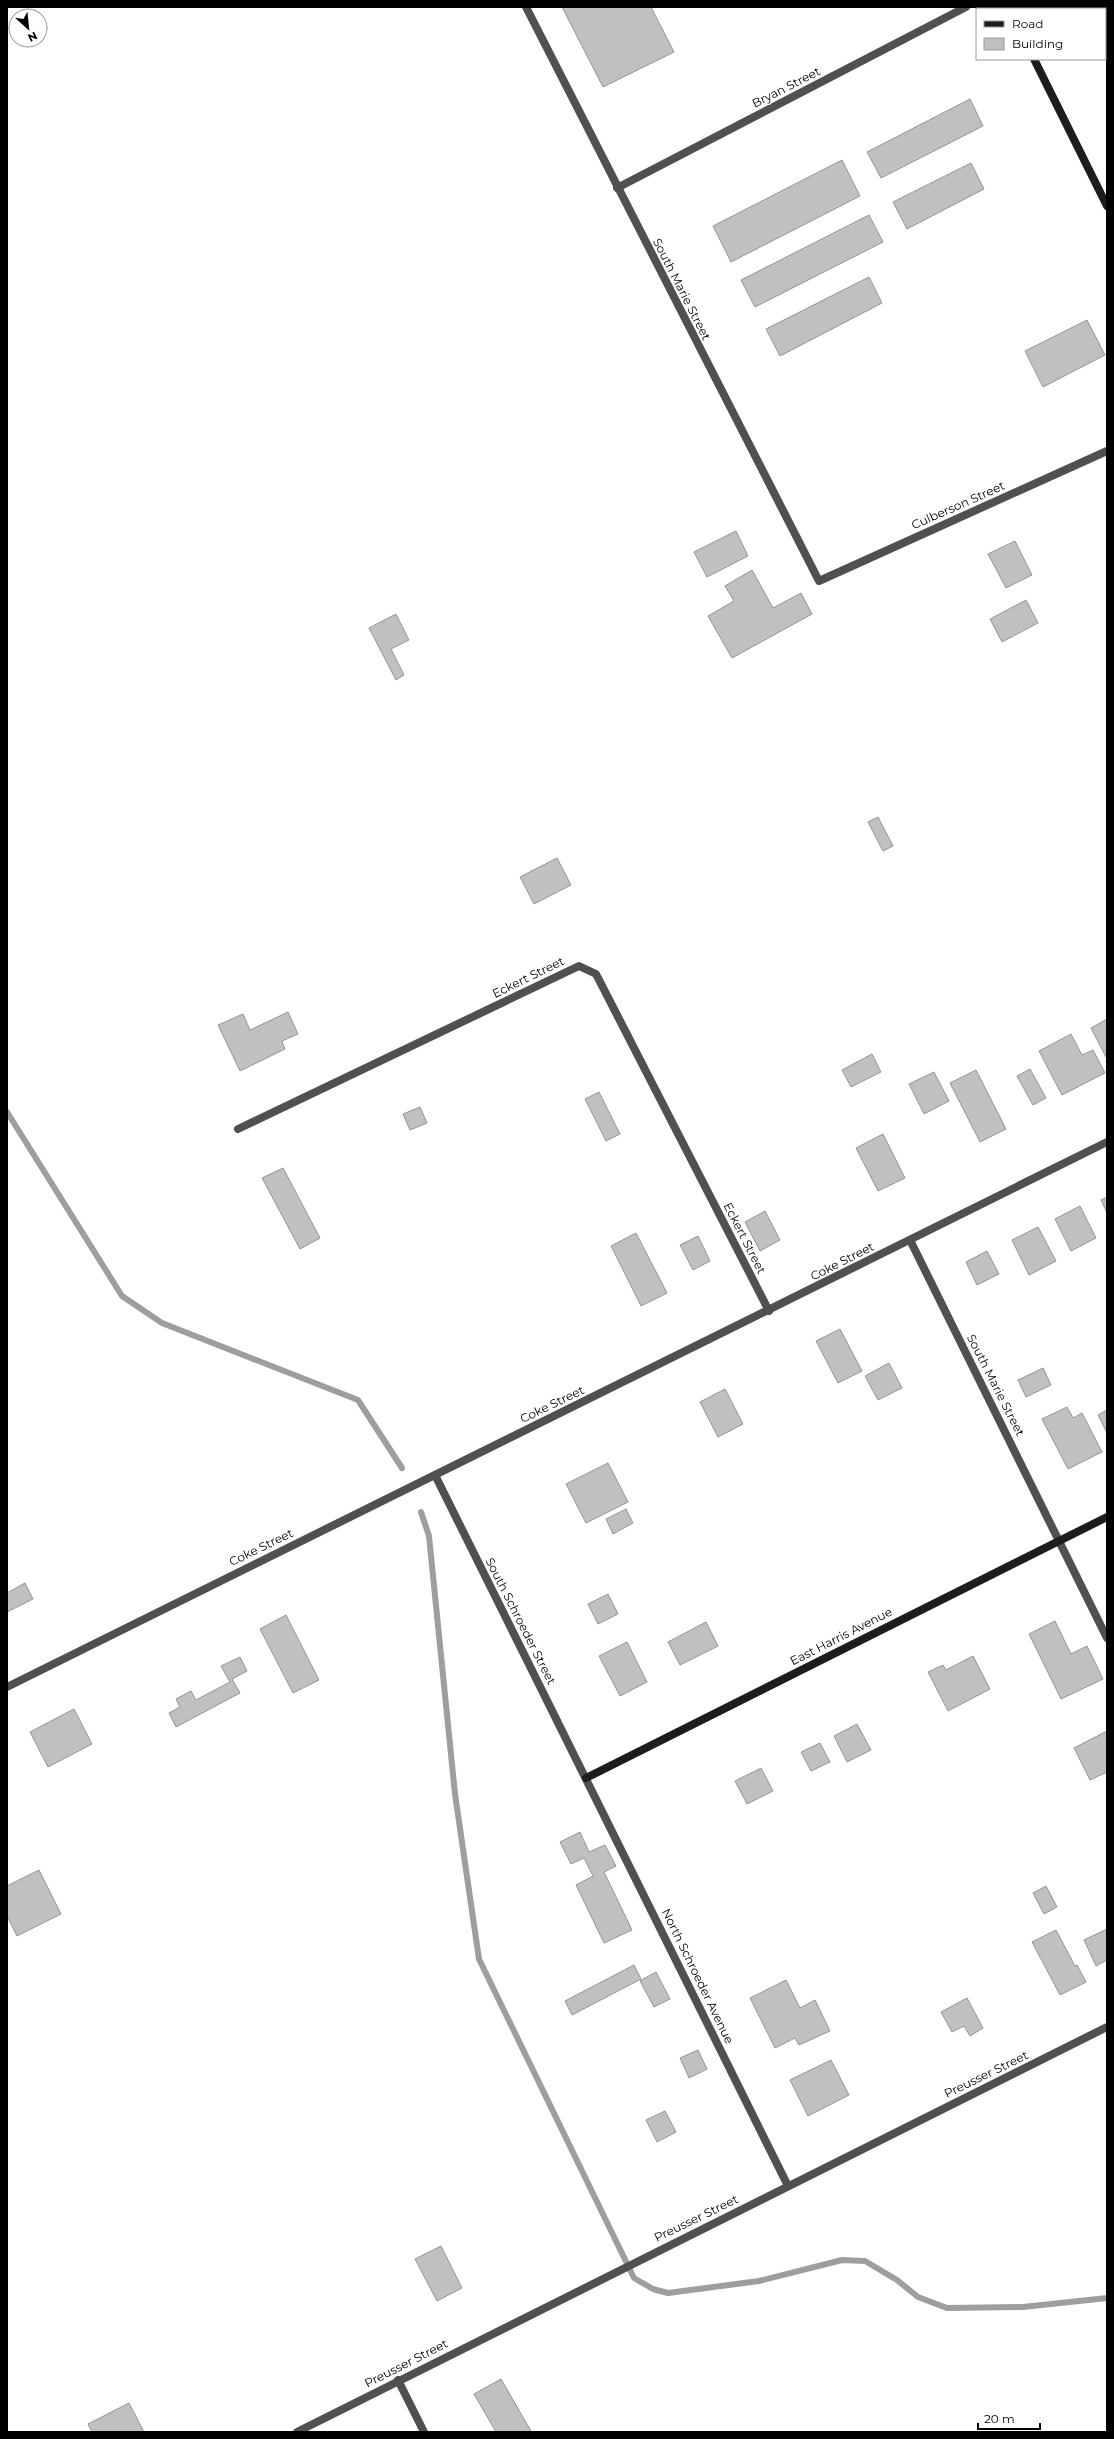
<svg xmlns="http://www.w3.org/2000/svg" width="1114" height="2439" font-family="Montserrat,sans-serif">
	<rect width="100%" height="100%" fill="#fff"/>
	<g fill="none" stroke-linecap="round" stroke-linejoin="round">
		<!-- stream -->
		<g stroke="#9e9e9e" stroke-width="6">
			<polyline points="7,1112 122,1296 162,1323 358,1400 402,1468"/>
			<polyline points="421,1512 429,1536 455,1794 479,1959 634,2278 653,2289 668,2293 759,2281 842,2260 865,2261 897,2280 918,2297 947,2308 1023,2307 1107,2298"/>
		</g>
	</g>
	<!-- building -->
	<g fill="#c0c0c0" stroke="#949494">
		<polygon points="562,7 651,7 674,52 603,87"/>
		<polygon points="970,99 983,126 881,178 867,152"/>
		<polygon points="842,160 860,196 731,262 713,226"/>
		<polygon points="971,163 984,189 907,229 893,202"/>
		<polygon points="869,215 883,242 755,307 741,280"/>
		<polygon points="869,277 882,303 780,356 766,329"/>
		<polygon points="1087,320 1105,355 1043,387 1025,351"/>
		<polygon points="736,531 748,556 707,577 694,552"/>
		<polygon points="1015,541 1032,575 1006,588 988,554"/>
		<polygon points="752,570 773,608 801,593 812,614 732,658 708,616 734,601 725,586"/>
		<polygon points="1026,600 1038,623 1002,642 990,619"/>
		<polygon points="396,614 409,640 391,649 404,675 396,680 369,628"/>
		<polygon points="878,817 893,846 883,851 868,822"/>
		<polygon points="557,858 571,885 534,904 520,877"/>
		<polygon points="288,1012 298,1034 282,1041 285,1049 240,1071 218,1025 243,1014 250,1030"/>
		<polygon points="1107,1019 1107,1059 1091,1028"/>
		<polygon points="1071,1034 1082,1055 1093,1050 1105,1073 1062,1095 1039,1051"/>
		<polygon points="872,1054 881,1072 851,1087 842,1070"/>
		<polygon points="1030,1069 1046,1098 1033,1105 1017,1076"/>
		<polygon points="976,1070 1006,1129 980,1142 950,1083"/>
		<polygon points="934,1072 949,1101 924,1114 909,1084"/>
		<polygon points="599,1092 620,1134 606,1141 585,1099"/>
		<polygon points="420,1107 427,1123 410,1130 403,1114"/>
		<polygon points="883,1134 905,1178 878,1191 856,1148"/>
		<polygon points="283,1168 320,1238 300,1249 262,1178"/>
		<polygon points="1107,1197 1107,1213 1101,1200"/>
		<polygon points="1080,1206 1096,1238 1071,1251 1055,1219"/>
		<polygon points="765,1211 780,1240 760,1251 745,1222"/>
		<polygon points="1038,1227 1056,1261 1029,1275 1012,1240"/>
		<polygon points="636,1233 667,1293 641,1306 611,1246"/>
		<polygon points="698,1236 710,1261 693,1270 680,1245"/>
		<polygon points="987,1251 999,1274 977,1285 966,1262"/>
		<polygon points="840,1329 862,1371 838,1383 816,1341"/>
		<polygon points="889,1363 902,1388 878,1400 865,1376"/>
		<polygon points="1043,1368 1051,1385 1026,1397 1018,1380"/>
		<polygon points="725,1389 743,1424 718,1437 700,1402"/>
		<polygon points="1067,1407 1073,1418 1082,1413 1102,1452 1068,1469 1042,1419"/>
		<polygon points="1107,1410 1107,1433 1098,1415"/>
		<polygon points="608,1463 628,1502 586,1523 566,1484"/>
		<polygon points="626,1509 633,1523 613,1534 606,1519"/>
		<polygon points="25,1583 33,1599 7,1612 7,1593"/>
		<polygon points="608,1594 618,1614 598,1624 588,1604"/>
		<polygon points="286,1615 319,1680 293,1693 260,1629"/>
		<polygon points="1055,1621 1071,1654 1087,1646 1103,1679 1061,1699 1029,1634"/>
		<polygon points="706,1622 718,1646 680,1665 668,1642"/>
		<polygon points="627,1642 647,1682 620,1696 599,1656"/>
		<polygon points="973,1656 990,1689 948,1711 928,1672 943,1665 946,1670"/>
		<polygon points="240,1657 247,1671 232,1679 240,1693 176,1727 169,1713 180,1707 176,1699 191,1691 196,1700 230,1682 221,1666"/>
		<polygon points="74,1709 92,1744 48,1767 30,1732"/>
		<polygon points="857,1724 871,1750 847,1762 834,1736"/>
		<polygon points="1107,1731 1107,1772 1090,1780 1074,1748"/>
		<polygon points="820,1743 830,1762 811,1771 801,1752"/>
		<polygon points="761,1768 773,1791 747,1804 735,1781"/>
		<polygon points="580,1832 589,1852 605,1845 616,1866 604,1872 632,1930 604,1943 576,1885 593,1876 584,1858 571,1864 560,1842"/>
		<polygon points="39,1870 61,1914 17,1936 7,1916 7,1886"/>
		<polygon points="1046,1886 1057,1907 1044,1914 1033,1893"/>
		<polygon points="1107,1929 1107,1960 1096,1966 1084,1940"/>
		<polygon points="1056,1930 1075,1966 1077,1965 1086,1982 1060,1995 1032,1942"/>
		<polygon points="634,1965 641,1979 572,2015 565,2001"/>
		<polygon points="656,1972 670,1999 654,2007 640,1981"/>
		<polygon points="786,1980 800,2008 815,2000 830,2031 799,2045 795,2038 775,2048 750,1998"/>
		<polygon points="967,1998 983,2028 970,2036 964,2026 952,2032 941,2012"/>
		<polygon points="698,2050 707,2069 689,2078 680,2058"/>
		<polygon points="831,2060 849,2095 808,2116 790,2080"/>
		<polygon points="665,2111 676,2132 657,2142 646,2120"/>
		<polygon points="441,2246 462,2288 437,2301 415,2259"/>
		<polygon points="501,2379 531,2431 529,2432 496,2432 474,2394"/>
		<polygon points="129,2403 144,2432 92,2432 88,2424"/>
	</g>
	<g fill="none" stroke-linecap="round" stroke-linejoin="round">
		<!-- street -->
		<g stroke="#505050" stroke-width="8">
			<polyline points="526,7 819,581 1107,451"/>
			<polyline points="617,188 966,7"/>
			<polyline points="238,1129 579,966 596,974 769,1311"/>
			<polyline points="910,1240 1107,1638"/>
			<polyline points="435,1475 788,2186"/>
			<polyline points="7,1687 1107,1142"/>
			<polyline points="398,2380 424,2432"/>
			<polyline points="297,2432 1107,2027"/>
		</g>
		<!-- secondary -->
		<g stroke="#1d1d1d" stroke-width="8">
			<polyline points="1008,7 1009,9"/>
			<polyline points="1034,59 1107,206"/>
			<polyline points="586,1778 1107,1517"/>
		</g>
	</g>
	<g text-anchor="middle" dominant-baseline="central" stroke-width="3" stroke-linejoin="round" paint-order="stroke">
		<!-- street labels -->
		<g font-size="12" fill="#000" stroke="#fff">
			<text transform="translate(786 87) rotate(-27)">Bryan Street</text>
			<text transform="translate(682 289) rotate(63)">South Marie Street</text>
			<text transform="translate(958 505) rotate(-24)">Culberson Street</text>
			<text transform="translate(528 977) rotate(-26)">Eckert Street</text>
			<text transform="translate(745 1238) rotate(63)">Eckert Street</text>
			<text transform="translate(842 1261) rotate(-27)">Coke Street</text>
			<text transform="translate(996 1385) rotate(63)">South Marie Street</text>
			<text transform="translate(552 1404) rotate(-26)">Coke Street</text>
			<text transform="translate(261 1547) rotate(-26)">Coke Street</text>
			<text transform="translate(521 1621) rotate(63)">South Schroeder Street</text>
			<text transform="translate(841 1636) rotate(-27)">East Harris Avenue</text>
			<text transform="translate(698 1976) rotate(64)">North Schroeder Avenue</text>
			<text transform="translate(986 2074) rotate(-26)">Preusser Street</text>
			<text transform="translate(696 2218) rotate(-26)">Preusser Street</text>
			<text transform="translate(406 2363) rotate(-27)">Preusser Street</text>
		</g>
	</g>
	<!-- border -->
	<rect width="1114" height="2439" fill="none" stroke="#000000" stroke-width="16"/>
	<!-- legend -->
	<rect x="976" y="8" width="130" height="52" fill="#ffffff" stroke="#999999"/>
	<rect x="984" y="21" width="20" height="6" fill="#1d1d1d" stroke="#999999"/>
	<text x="1012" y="28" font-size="12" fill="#000000">Road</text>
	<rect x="984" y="38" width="20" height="12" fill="#c0c0c0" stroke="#999999"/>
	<text x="1012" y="48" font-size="12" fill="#000000">Building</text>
	<!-- north arrow -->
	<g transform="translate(28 28) rotate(153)"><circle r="19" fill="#ffffff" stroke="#999999"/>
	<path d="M0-3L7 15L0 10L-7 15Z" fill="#000000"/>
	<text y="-6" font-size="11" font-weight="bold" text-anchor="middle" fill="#000000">N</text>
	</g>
	<!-- scale -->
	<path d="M978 2423v6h62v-6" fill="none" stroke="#000000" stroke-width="2"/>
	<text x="984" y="2423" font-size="12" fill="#000000" stroke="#ffffff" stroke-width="3" paint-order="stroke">20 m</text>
</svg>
